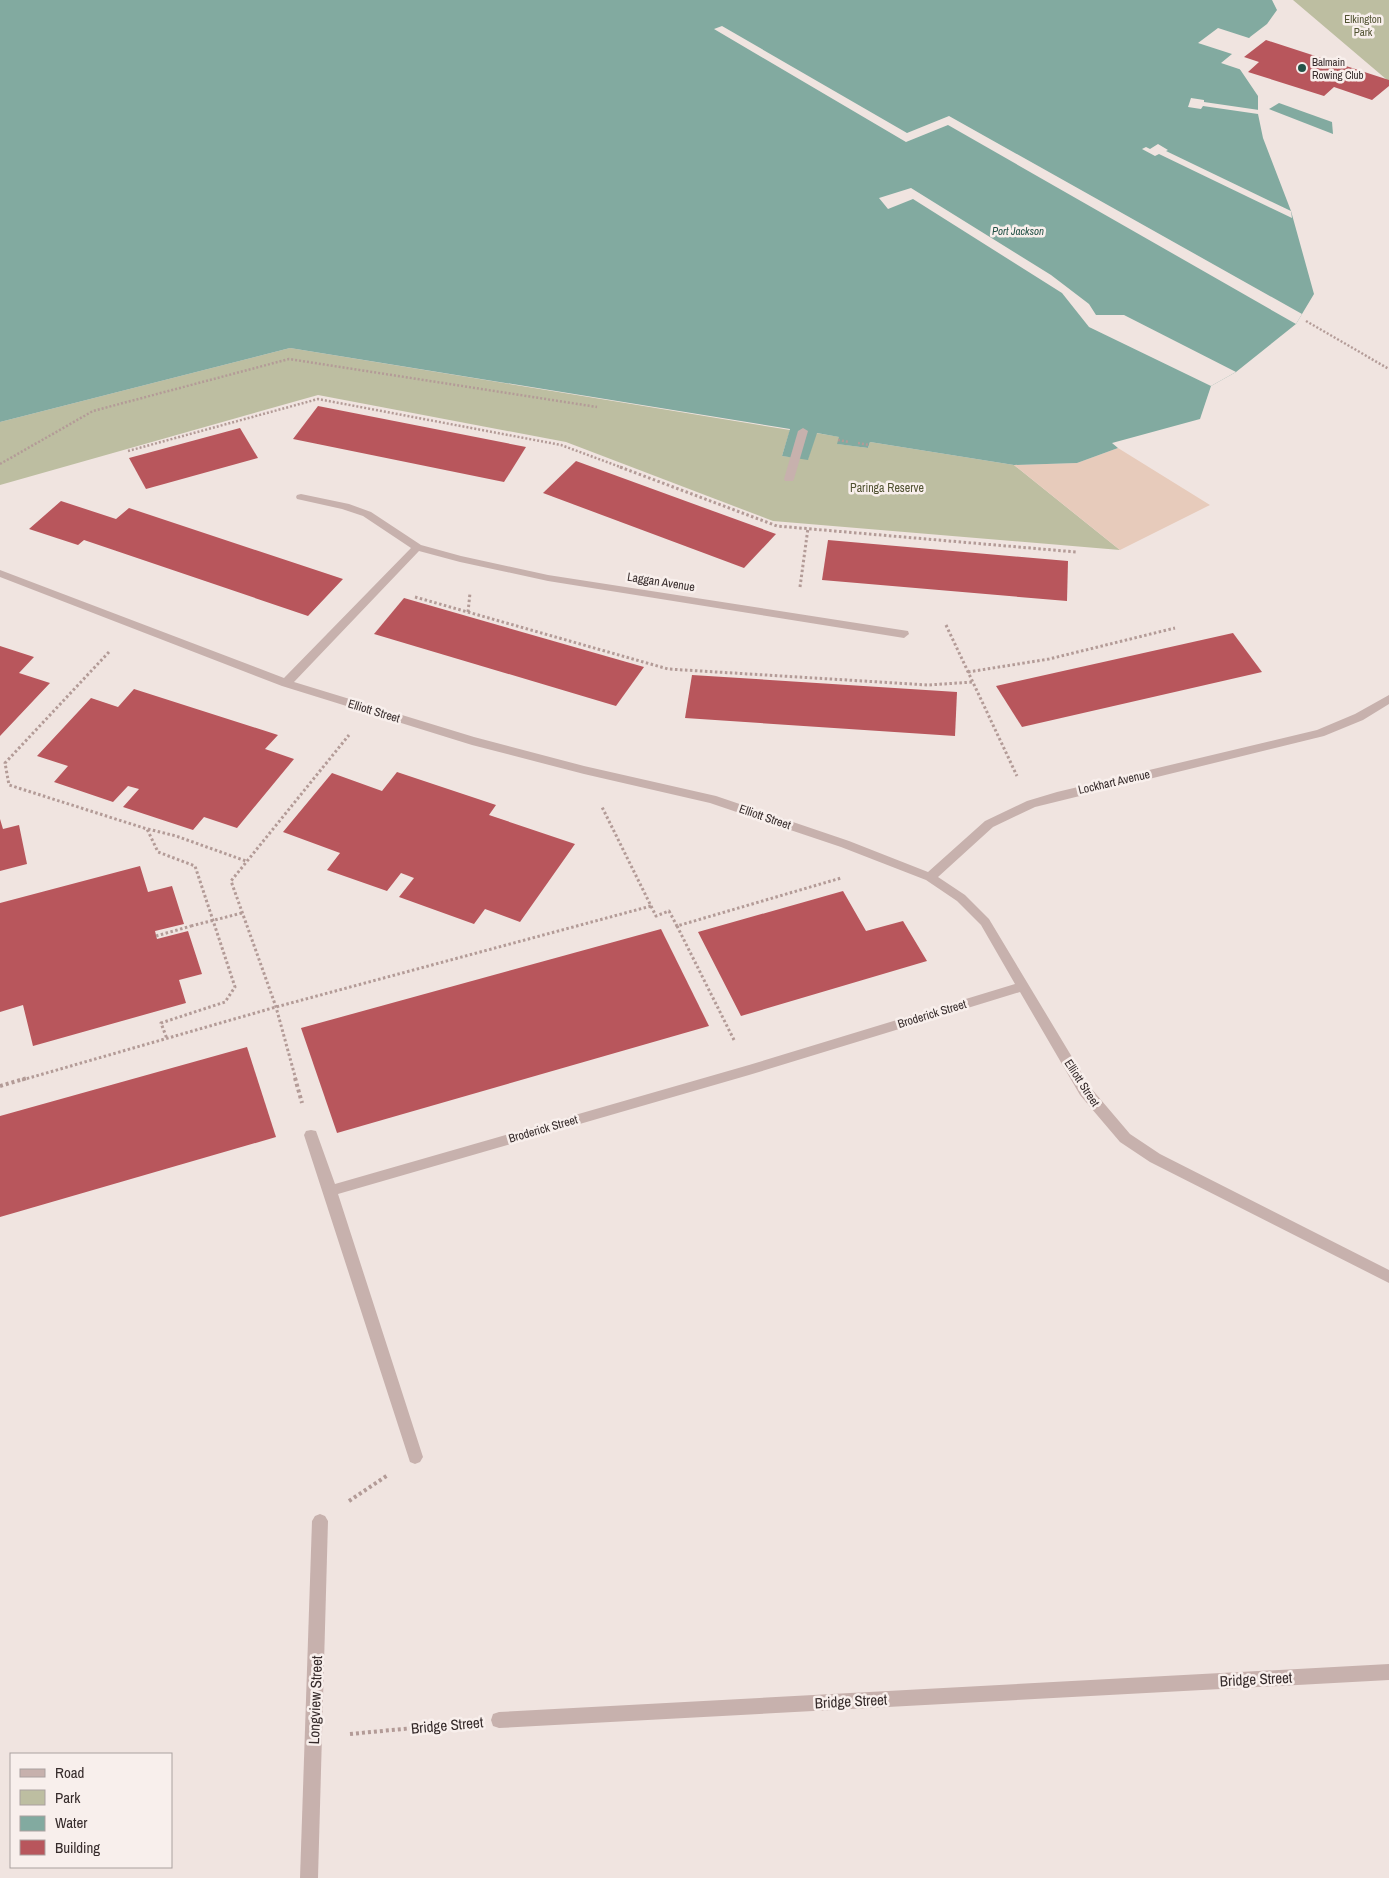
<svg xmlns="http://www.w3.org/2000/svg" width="1389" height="1878" font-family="'Archivo Narrow',sans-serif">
	<rect width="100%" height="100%" fill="#f0e4e0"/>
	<!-- green -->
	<g fill="#bdbea1">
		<polygon points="1293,0 1389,0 1389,83 1386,79"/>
		<polygon points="290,348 790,430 782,456 808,459 816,433 840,437 838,444 868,448 870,442 1014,465 1120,550 773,521 566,442 318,395 0,485 0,422"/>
	</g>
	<!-- sand -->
	<polygon fill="#e7cbbb" points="1118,448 1210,505 1120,550 1014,465 1077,463"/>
	<!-- water -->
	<g fill="#82aaa0">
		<polygon points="0,0 1272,0 1277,10 1267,24 1250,37 1233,59 1258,96 1258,114 1263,138 1291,211 1314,294 1296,324 1236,372 1211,386 1200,419 1112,443 1118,448 1077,463 1014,465 870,442 868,448 837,444 839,437 817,433 808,460 782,456 790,429 290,348 0,422"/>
		<polygon points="1279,103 1332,122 1333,134 1269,109"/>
	</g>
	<!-- pier -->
	<g fill="#f0e4e0">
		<polygon points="722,26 907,133 949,116 1302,314 1296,324 948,125 906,142 714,29"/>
		<polygon points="1218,28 1252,39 1236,59 1245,71 1221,63 1232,54 1198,43"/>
		<polygon points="1191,98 1204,100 1204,102 1259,110 1258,114 1203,106 1201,109 1188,107"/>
		<polygon points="1158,144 1168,150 1166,151 1291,211 1292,218 1159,154 1155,156 1142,149 1146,147 1150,149"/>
		<polygon points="911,188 1051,275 1089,304 1096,315 1124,315 1236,372 1211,386 1089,327 1062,293 913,199 888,209 879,198"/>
	</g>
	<!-- building -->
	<g fill="#b8565c">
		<polygon points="1266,40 1389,80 1389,86 1372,100 1334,87 1324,96 1248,72 1259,62 1244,57"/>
		<polygon points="318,406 526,447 504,482 293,439"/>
		<polygon points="240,428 258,458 146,489 129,458"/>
		<polygon points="576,461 776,534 744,568 543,493"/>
		<polygon points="61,501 116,519 129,508 343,579 308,616 84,540 78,545 29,529"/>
		<polygon points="828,540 1068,561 1067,601 822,580"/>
		<polygon points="404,598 644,667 616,706 374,634"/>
		<polygon points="1233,633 1262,672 1022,727 996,686"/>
		<polygon points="0,646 34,657 19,673 50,683 0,736"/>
		<polygon points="692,675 957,692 955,736 685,718"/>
		<polygon points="134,689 278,735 265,749 294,759 237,828 204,817 193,830 123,807 139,789 128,786 113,802 54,782 68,766 37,756 91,698 118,707"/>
		<polygon points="397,772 496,805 489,815 575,844 520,922 485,909 474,924 399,897 414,878 401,873 387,891 327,870 340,853 283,832 332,773 382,791"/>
		<polygon points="0,819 3,829 19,825 27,864 0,871"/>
		<polygon points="140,866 148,892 172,886 184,924 155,931 157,939 188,931 202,974 179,980 186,1003 33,1046 23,1005 0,1012 0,903"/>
		<polygon points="843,891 866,931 903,921 927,961 741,1016 698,932"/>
		<polygon points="661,929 709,1026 337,1133 301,1028"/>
		<polygon points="247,1047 276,1137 0,1217 0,1116"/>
	</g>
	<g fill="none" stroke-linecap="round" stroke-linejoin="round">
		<!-- path-far2 -->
		<g stroke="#b39b97" stroke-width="2.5" stroke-dasharray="2 2" stroke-linecap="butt">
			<polyline points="1306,321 1389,369"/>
			<polyline points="838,440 849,442"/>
			<polyline points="858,443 869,445"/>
			<polyline points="128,451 318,399 561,445 623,468"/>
			<polyline points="0,464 93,411 289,359 597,407"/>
		</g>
		<!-- path-far1 -->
		<g stroke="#b39b97" stroke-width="3" stroke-dasharray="2.5 2.5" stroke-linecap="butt">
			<polyline points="620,467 777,526 1076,552"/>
			<polyline points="800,587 808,528"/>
			<polyline points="415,597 668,669 928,685 973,682"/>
			<polyline points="468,612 470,593"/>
			<polyline points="946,625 1017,776"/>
			<polyline points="109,652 5,763 9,785 147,829 158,852 195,866 235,987 225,1002 161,1023 167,1039"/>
			<polyline points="968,672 1049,659 1175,628"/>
			<polyline points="148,829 176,836 246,861"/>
			<polyline points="651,906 656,916 669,911 677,926"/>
			<polyline points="156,936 191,926"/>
			<polyline points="734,1040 677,926 841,878"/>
			<polyline points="22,1080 276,1007 651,906 602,807"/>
			<polyline points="296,1080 276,1007 231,881 349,735"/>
		</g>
		<!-- path -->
		<g stroke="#b39b97" stroke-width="4" stroke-dasharray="3 3" stroke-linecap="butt">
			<polyline points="295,1078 302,1103"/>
			<polyline points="0,1086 27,1078"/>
			<polyline points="349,1501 388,1475"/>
			<polyline points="350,1734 466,1723"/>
		</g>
		<!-- service -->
		<polygon fill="#c7b1ad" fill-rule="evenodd" points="803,428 808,431 794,479 793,481 785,481 784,479 798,431"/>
		<!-- minor -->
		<g fill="#c7b1ad" fill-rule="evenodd">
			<polygon points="301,494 349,504 371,512 421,545 461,556 548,575 908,631 909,634 904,638 548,581 460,562 419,551 294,682 474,737 584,766 716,796 849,841 928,872 985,821 1027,801 1057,792 1317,730 1355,714 1389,695 1389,704 1363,720 1324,736 1035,807 993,827 938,877 965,895 989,919 1090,1087 1130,1134 1160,1154 1389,1270 1389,1283 1150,1162 1120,1142 1080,1095 1020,992 749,1075 338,1194 423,1457 420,1462 415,1464 410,1462 304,1135 306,1131 311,1130 316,1131 335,1184 749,1065 1015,984 981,925 957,901 926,880 841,847 710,803 584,774 472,745 282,686 0,577 0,570 284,678 411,548 363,516 342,509 297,499 296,497 297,495"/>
			<polygon points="320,1514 325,1516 328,1521 318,1878 300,1878 312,1521 315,1516"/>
			<polygon points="1389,1664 1389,1680 499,1728 493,1726 491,1720 493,1714 499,1712"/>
		</g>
		<!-- path-bridge -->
		<polyline stroke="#b39b97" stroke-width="3" stroke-dasharray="2.5 2.5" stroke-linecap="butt" points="191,926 242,913"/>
	</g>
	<!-- markers -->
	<circle fill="#255348" stroke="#f8efec" stroke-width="2" cx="1302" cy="68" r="5"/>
	<g text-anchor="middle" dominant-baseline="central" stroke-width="5" stroke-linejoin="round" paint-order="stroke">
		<!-- far-park labels -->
		<g font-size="11" fill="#505231" stroke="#f8efec">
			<text x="1363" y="19">Elkington<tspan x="1363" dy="13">Park</tspan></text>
		</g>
		<!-- far-poi labels -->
		<g font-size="11" fill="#362b2b" stroke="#f8efec" text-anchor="start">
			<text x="1312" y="62">Balmain<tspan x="1312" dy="13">Rowing Club</tspan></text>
		</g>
		<!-- far-water labels -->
		<g font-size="11" font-style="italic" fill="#255348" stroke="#f8efec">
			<text x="1018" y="231">Port Jackson</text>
		</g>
		<!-- park labels -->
		<g font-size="12" fill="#505231" stroke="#f8efec">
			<text x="887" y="488">Paringa Reserve</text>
		</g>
		<!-- street labels -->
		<g font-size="12" fill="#362b2b" stroke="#f8efec">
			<text transform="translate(661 582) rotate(9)">Laggan Avenue</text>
			<text transform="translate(374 711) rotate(17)">Elliott Street</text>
			<text transform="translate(1114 782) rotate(-13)">Lockhart Avenue</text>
			<text transform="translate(765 817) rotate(19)">Elliott Street</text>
			<text transform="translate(932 1014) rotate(-17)">Broderick Street</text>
			<text transform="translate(1082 1083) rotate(57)">Elliott Street</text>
			<text transform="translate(543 1129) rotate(-16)">Broderick Street</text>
		</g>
		<!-- near-street labels -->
		<g font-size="15" fill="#362b2b" stroke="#f8efec">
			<text transform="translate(1256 1679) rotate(-3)">Bridge Street</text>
			<text transform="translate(315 1700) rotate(-88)">Longview Street</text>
			<text transform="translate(851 1701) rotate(-3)">Bridge Street</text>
			<text transform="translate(447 1725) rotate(-5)">Bridge Street</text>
		</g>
	</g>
	<!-- legend -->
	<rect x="10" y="1753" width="162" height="115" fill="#f8efec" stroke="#aaa19f"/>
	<rect x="20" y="1769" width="25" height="8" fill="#c7b1ad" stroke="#aaa19f"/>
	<text x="55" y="1778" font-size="15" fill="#362b2b">Road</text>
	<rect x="20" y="1790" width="25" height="15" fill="#bdbea1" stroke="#aaa19f"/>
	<text x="55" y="1803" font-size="15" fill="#362b2b">Park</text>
	<rect x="20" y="1816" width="25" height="15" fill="#82aaa0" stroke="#aaa19f"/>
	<text x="55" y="1828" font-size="15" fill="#362b2b">Water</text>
	<rect x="20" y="1840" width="25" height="15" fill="#b8565c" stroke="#aaa19f"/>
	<text x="55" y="1853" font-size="15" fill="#362b2b">Building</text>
</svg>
